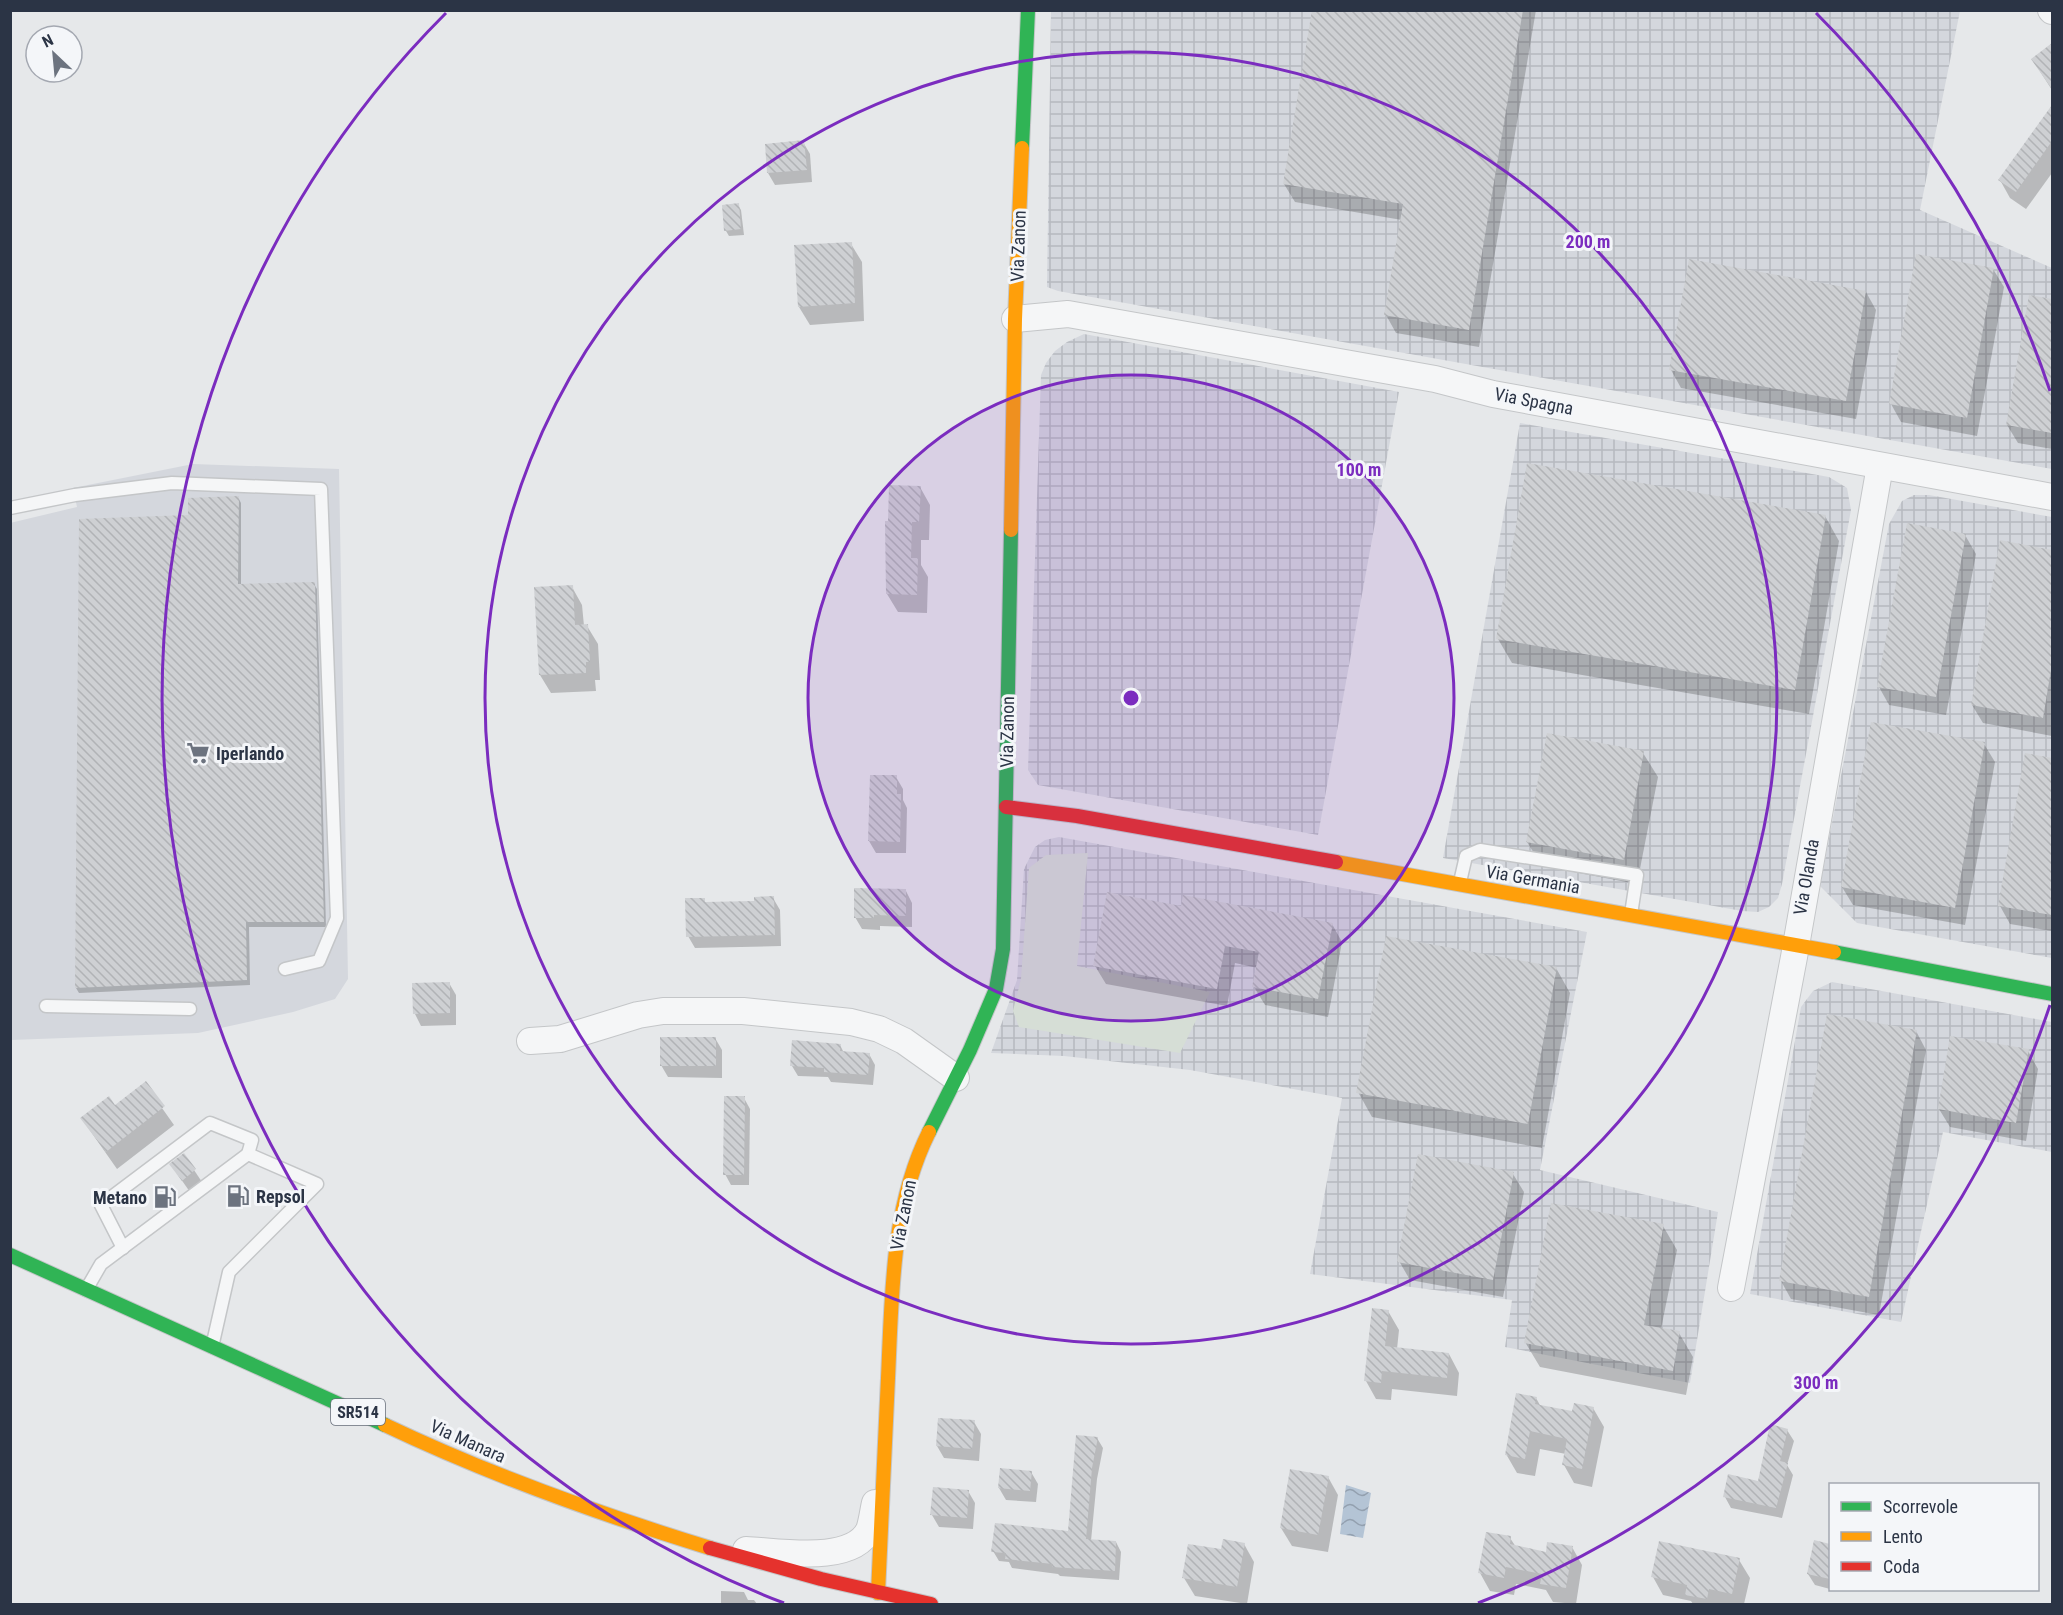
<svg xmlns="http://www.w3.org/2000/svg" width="2063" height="1615" font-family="'Roboto Condensed',sans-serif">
	<defs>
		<pattern id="industrial-grid" width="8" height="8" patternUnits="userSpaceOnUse" patternTransform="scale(1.5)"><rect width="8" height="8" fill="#d4d7dd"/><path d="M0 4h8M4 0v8" fill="none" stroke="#b6b9bf"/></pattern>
		<pattern id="water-waves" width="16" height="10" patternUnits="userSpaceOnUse" patternTransform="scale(1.5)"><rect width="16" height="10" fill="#b4c4d5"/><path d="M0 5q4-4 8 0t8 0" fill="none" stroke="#93a0af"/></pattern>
		<pattern id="building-back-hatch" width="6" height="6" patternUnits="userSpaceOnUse" patternTransform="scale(1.5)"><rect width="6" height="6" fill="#ced0d3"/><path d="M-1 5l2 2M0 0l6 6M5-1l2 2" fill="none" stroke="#b1b3b6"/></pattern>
	</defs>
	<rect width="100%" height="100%" fill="#e6e8ea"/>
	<!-- built -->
	<polygon fill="#d4d7dd" points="193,464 339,469 348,979 335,999 293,1012 198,1033 11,1040 10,523 77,507 73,488"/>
	<!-- industrial -->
	<g fill="url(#industrial-grid)">
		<polygon points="1051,11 1960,11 1920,210 2052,268 2052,469 1058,291 1047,287"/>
		<polygon points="1084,334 1399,392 1318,835 1038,785 1028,770 1041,375 1046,363 1055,351 1067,342"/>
		<polygon points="1520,423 1829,477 1847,488 1851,510 1782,884 1778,898 1769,907 1758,912 1742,911 1443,858"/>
		<polygon points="1914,495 1929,495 2052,517 2052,958 1857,923 1820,886 1889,524 1902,501"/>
		<polygon points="1059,837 1587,932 1540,1170 1718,1212 1690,1383 1505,1347 1512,1300 1310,1274 1342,1098 1190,1070 1064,1056 991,1053 1017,980 1024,869 1035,847 1045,840"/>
		<polygon points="1832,982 2052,1022 2052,1152 1943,1132 1901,1322 1750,1294 1801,1007 1813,991"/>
	</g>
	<!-- grass -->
	<polygon fill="#d6ded6" points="1088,853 1077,966 1210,992 1180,1053 1019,1027 1013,1011 1021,979 1029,868 1046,855"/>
	<!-- water -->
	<polygon fill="url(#water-waves)" points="1346,1485 1371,1493 1363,1538 1340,1534"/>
	<!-- shadow -->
	<g fill="#0003">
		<polygon points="1314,10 1536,10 1479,347 1396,333 1386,315 1402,220 1295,202 1284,184"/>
		<polygon points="2046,49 2052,58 2052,90 2032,59"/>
		<polygon points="2052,107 2052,173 2026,209 2010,198 2000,180"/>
		<polygon points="803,142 810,154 812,182 775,185 768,173"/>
		<polygon points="738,205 741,210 744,235 729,236 726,231"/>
		<polygon points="851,244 862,262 864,321 810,325 799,307"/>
		<polygon points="1993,269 2004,287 1977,436 1901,422 1891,404"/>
		<polygon points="1866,292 1876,310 1856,419 1681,388 1671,370"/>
		<polygon points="2030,296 2052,300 2052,449 2018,443 2007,425"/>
		<polygon points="920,487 930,505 929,540 921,540 921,565 928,577 927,613 898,612 887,594 890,523"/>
		<polygon points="238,497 241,503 241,585 314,584 317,589 326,927 249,927 250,985 79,993 76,988 189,517"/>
		<polygon points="1825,516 1839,541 1809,714 1512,663 1498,639"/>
		<polygon points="1965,535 1976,554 1946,715 1889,705 1879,687"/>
		<polygon points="2001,542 2052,551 2052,736 1983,723 1972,705"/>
		<polygon points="572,587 582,605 584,626 587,626 598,644 600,680 595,680 596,691 551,693 540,675"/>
		<polygon points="1984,744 1995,762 1965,925 1853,905 1842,887"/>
		<polygon points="1643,753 1658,777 1637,884 1542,866 1527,842"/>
		<polygon points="2026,755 2052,759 2052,931 2010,924 2000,906"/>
		<polygon points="896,777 903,789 903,800 907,808 906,853 876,853 869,841"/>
		<polygon points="906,891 912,903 912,927 880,926 880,930 862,929 855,917"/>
		<polygon points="773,898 780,910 781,946 695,948 688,936 704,899 706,904 755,902"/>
		<polygon points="1182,908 1332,924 1342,942 1328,1017 1265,1005 1254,987 1258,968 1235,963 1227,1006 1106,984 1095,966"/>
		<polygon points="1556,968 1570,993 1542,1148 1372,1117 1358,1092"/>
		<polygon points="449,983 456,995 456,1025 421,1026 415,1014"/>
		<polygon points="1916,1031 1926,1050 1879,1315 1791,1299 1781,1281"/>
		<polygon points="715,1038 722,1050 722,1078 668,1077 661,1065"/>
		<polygon points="840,1045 844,1053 869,1054 875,1065 873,1085 831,1082 828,1077 798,1076 792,1066"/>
		<polygon points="2028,1051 2038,1069 2026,1141 1950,1127 1939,1109"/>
		<polygon points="145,1084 174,1125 117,1169 82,1119 115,1107"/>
		<polygon points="744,1098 750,1109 749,1185 731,1185 725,1174"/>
		<polygon points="184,1155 202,1182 190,1192 171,1165"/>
		<polygon points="1513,1174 1524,1192 1503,1297 1410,1280 1399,1261"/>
		<polygon points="1663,1226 1677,1250 1661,1329 1679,1333 1693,1357 1686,1395 1540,1367 1525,1342"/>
		<polygon points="1388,1311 1399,1330 1397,1349 1449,1354 1459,1373 1457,1396 1392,1389 1391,1400 1376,1399 1366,1381"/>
		<polygon points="1536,1398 1541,1407 1573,1413 1593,1408 1604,1427 1592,1487 1574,1483 1564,1465 1566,1454 1540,1449 1535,1476 1517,1473 1506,1454"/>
		<polygon points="939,1419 974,1422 981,1434 979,1461 944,1458 937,1446"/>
		<polygon points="1787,1430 1794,1441 1787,1465 1793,1475 1782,1518 1731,1508 1725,1497 1759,1483"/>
		<polygon points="1097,1438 1103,1448 1097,1479 1091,1541 1116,1542 1121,1552 1119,1580 1060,1576 1058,1574 1012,1568 1009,1562 999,1561 993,1551 1069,1532"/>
		<polygon points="1031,1472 1038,1484 1036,1502 1006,1500 999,1488"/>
		<polygon points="1328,1477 1338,1495 1328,1552 1292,1546 1281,1528"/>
		<polygon points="968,1491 975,1503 973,1529 939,1527 932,1515"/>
		<polygon points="1510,1538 1516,1547 1547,1554 1572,1547 1582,1565 1576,1604 1553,1602 1546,1590 1516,1584 1514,1595 1490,1591 1480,1573"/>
		<polygon points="1815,1542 1830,1546 1830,1589 1815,1585 1808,1574"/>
		<polygon points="1244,1544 1254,1562 1247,1604 1195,1596 1184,1578"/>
		<polygon points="1739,1560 1750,1578 1744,1604 1693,1604 1691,1601 1663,1595 1653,1577"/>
		<polygon points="721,1591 744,1592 748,1600 754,1600 757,1604 721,1604"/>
	</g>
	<!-- building -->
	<g fill="url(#building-back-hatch)">
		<polygon points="1312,10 1523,10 1469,330 1384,315 1403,204 1283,184"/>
		<polygon points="2052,43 2052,89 2031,59"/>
		<polygon points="2052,105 2052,141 2016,192 1998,180"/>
		<polygon points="804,140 807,170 767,173 765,144"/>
		<polygon points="739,203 741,229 724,231 722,205"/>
		<polygon points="852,242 855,303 798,307 794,245"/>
		<polygon points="1916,254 1994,268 1967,418 1889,404"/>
		<polygon points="1689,259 1866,291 1846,401 1669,370"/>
		<polygon points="2029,295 2052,299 2052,433 2006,425"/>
		<polygon points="1527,463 1826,515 1795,690 1496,639"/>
		<polygon points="889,485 921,486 919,522 912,522 911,558 918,558 917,595 886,594 885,521 888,521"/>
		<polygon points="239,496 238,584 315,582 324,922 246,922 247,980 75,988 79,519 188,515 188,498"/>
		<polygon points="1907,523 1966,534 1936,697 1877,687"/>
		<polygon points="2000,540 2052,550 2052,664 2043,718 1971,705"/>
		<polygon points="573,585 575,625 588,624 590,662 586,662 586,673 539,675 534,587"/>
		<polygon points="1871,722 1985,742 1955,908 1841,887"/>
		<polygon points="1547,733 1644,751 1624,860 1526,842"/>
		<polygon points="2025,753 2052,758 2052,915 1998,906"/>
		<polygon points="870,775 897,775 897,794 901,794 900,842 868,841"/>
		<polygon points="854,888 906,889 906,916 874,915 874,918 854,918"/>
		<polygon points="1107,892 1181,906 1183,895 1333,923 1318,999 1252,987 1259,952 1225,946 1217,989 1093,966"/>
		<polygon points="774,896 775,935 686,937 685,898 705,898 705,902 754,901 754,897"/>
		<polygon points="1386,936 1557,967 1528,1124 1356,1093"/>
		<polygon points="450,982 450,1013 413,1014 412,983"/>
		<polygon points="1827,1014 1917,1030 1869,1297 1779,1281"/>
		<polygon points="1950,1036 2029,1049 2016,1123 1938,1109"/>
		<rect x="660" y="1037" width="56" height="29"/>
		<polygon points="792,1040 841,1044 840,1051 870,1053 868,1075 824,1072 824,1068 790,1066"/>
		<polygon points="146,1081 165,1106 106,1152 80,1118 109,1096 115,1105"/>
		<polygon points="724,1096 745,1096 744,1175 723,1175"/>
		<polygon points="184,1153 196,1169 182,1181 169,1164"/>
		<polygon points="1418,1154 1514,1172 1493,1280 1397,1262"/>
		<polygon points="1551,1203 1664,1224 1644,1325 1680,1331 1673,1371 1524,1343"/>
		<polygon points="1372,1308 1389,1310 1385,1346 1449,1353 1447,1378 1382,1371 1381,1383 1364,1381"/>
		<polygon points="1516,1393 1537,1397 1535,1404 1572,1411 1574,1403 1594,1407 1582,1469 1562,1465 1567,1439 1530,1431 1525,1459 1505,1455"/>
		<polygon points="938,1418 975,1420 972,1449 936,1446"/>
		<polygon points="1770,1424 1788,1429 1780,1461 1788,1463 1776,1508 1723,1497 1728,1474 1758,1481"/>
		<polygon points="1076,1435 1098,1437 1092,1468 1086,1539 1116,1541 1115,1571 1052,1567 1053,1564 1005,1559 1006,1553 991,1552 995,1523 1068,1531"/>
		<polygon points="1000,1468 1032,1471 1030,1491 998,1488"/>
		<polygon points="1290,1469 1329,1476 1318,1535 1280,1528"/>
		<polygon points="933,1487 969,1490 967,1518 930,1515"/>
		<polygon points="1486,1532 1511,1536 1510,1544 1546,1552 1547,1542 1573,1546 1566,1588 1540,1584 1542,1574 1506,1567 1504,1578 1478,1573"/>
		<polygon points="1223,1539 1245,1543 1237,1587 1182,1578 1188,1544 1221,1549"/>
		<polygon points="1814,1540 1830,1544 1830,1579 1807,1574"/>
		<polygon points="1659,1541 1740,1558 1732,1594 1709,1589 1707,1599 1685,1595 1687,1585 1651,1577"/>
	</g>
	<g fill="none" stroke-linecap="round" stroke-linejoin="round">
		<!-- lane casing -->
		<g stroke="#c4c6c8" stroke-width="15">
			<g id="lane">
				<polyline points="10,508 75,495 172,483 321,489 337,918 319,961 285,969"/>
				<polyline points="1460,882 1466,856 1480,850 1637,875 1631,914"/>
				<polyline points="46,1006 190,1009"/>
				<polyline points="123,1248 101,1205 210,1123 252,1140 248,1154"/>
				<polyline points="86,1290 101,1264 248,1154 317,1184 229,1272 212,1347"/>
			</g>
		</g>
		<!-- street casing -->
		<g stroke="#c4c6c8" stroke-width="28">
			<g id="street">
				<polyline points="2051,10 2052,11"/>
				<polyline points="1015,319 1068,314 1435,379 1493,394 2052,497"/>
				<polyline points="530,1041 560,1039 638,1015 663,1011 743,1011 851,1022 879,1029 904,1041 956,1078"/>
				<polyline points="1731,1288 1794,957 1880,466"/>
				<path d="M746,1550C778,1551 852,1565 869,1530C872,1522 873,1511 875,1503"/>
			</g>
		</g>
		<!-- fast casing -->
		<g stroke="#c4c6c8" stroke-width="16">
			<g id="fast">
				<polyline points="1022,148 1028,10"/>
				<polyline points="1834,952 2052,994"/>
				<polyline points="929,1132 970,1050 996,989 1003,949 1011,530"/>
				<polyline points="10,1255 385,1425"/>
			</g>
		</g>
		<!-- slow casing -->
		<g stroke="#c4c6c8" stroke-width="16">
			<g id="slow">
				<polyline points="1011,530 1015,319 1022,148"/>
				<polyline points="1336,862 1834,952"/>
				<path d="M385,1425C490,1475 599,1514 710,1548"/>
				<path d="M878,1593C881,1521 885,1450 888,1378C892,1295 891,1208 929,1132"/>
			</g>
		</g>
		<!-- jam casing -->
		<g stroke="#c4c6c8" stroke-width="16">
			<g id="jam">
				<polyline points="1006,807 1077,816 1336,862"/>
				<polyline points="710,1548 821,1579 931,1604"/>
			</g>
		</g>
		<!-- lane -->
		<use href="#lane" stroke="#f5f6f7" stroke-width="12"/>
		<!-- street -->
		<use href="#street" stroke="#f5f6f7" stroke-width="26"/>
		<!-- fast -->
		<use href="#fast" stroke="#30b455" stroke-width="14"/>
		<!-- slow -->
		<use href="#slow" stroke="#ff9f0a" stroke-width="14"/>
		<!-- jam -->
		<use href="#jam" stroke="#e5322d" stroke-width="14"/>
	</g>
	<!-- distance rings -->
	<circle cx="1131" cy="698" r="323" fill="#7b2cbf" fill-opacity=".12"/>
	<g fill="none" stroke="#7b2cbf" stroke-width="3">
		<circle cx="1131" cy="698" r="323"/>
		<circle cx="1131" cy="698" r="646"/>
		<path d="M2050 1005A969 969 0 0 1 1478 1603M784 1603A969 969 0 0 1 446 13M1816 13A969 969 0 0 1 2050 391"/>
	</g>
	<!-- icons -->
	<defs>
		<g id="supermarket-bare" transform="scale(1.8)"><path d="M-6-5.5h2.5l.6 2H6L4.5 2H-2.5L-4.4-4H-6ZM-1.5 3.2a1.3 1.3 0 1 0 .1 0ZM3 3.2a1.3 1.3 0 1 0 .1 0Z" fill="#6c737f" stroke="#f4f6f9" stroke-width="2.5" paint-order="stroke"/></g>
		<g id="fuel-bare" transform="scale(1.8)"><path d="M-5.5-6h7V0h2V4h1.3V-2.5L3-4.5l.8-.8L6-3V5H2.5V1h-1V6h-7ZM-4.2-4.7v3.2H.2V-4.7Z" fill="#6c737f" stroke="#f4f6f9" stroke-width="2.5" paint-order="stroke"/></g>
	</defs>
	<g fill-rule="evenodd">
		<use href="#supermarket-bare" x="198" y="753"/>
		<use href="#fuel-bare" x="238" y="1196"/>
		<use href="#fuel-bare" x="165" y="1197"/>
	</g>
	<g text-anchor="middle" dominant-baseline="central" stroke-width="6" stroke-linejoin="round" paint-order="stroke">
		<!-- shield labels -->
		<rect fill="#f4f6f9" stroke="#676e7b" stroke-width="1.5" x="331" y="1399" width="54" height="26" rx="4.5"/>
		<g font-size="16" font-weight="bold" fill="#2b3445">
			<text x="358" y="1412">SR514</text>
		</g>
		<!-- street labels -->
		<g font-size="18" fill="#2b3445" stroke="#f4f6f9">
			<text transform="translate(1018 246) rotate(-88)">Via Zanon</text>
			<text transform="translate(1534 401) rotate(11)">Via Spagna</text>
			<text transform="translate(1007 732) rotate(-89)">Via Zanon</text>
			<text transform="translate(1806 877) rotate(-80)">Via Olanda</text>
			<text transform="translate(1533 879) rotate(10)">Via Germania</text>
			<text transform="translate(903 1215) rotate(-79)">Via Zanon</text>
			<text transform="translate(468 1441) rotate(24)">Via Manara</text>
		</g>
		<!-- poi labels -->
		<g font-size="18" font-weight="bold" fill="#2b3445" stroke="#f4f6f9" text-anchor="start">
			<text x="216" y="753">Iperlando</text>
			<text x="256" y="1196">Repsol</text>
			<text x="147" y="1197" text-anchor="end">Metano</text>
		</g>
	</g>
	<circle cx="1131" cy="698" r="9" fill="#7b2cbf" stroke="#f4f6f9" stroke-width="3"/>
	<g font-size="18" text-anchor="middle" font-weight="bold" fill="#7b2cbf" stroke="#f4f6f9" stroke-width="6" stroke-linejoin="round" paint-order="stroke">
		<text x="1588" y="248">200 m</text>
		<text x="1359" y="476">100 m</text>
		<text x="1816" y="1389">300 m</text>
	</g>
	<!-- border -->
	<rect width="2063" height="1615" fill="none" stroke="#2b3445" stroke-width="24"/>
	<!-- legend -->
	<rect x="1829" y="1483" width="210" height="108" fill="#f4f6f9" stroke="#a4a8b1" stroke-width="1.5"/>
	<rect x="1841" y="1502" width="30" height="9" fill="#30b455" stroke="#a4a8b1" stroke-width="1.5"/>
	<text x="1883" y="1513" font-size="18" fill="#2b3445">Scorrevole</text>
	<rect x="1841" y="1532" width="30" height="9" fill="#ff9f0a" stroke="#a4a8b1" stroke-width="1.5"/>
	<text x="1883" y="1543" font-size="18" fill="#2b3445">Lento</text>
	<rect x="1841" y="1562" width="30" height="9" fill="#e5322d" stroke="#a4a8b1" stroke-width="1.5"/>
	<text x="1883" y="1573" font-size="18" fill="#2b3445">Coda</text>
	<!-- north arrow -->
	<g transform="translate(54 54) rotate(334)"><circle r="28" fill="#f4f6f9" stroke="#a4a8b1" stroke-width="1.5"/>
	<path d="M0-4.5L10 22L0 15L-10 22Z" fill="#6c737f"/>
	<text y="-9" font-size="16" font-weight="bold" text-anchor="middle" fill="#2b3445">N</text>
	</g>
</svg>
